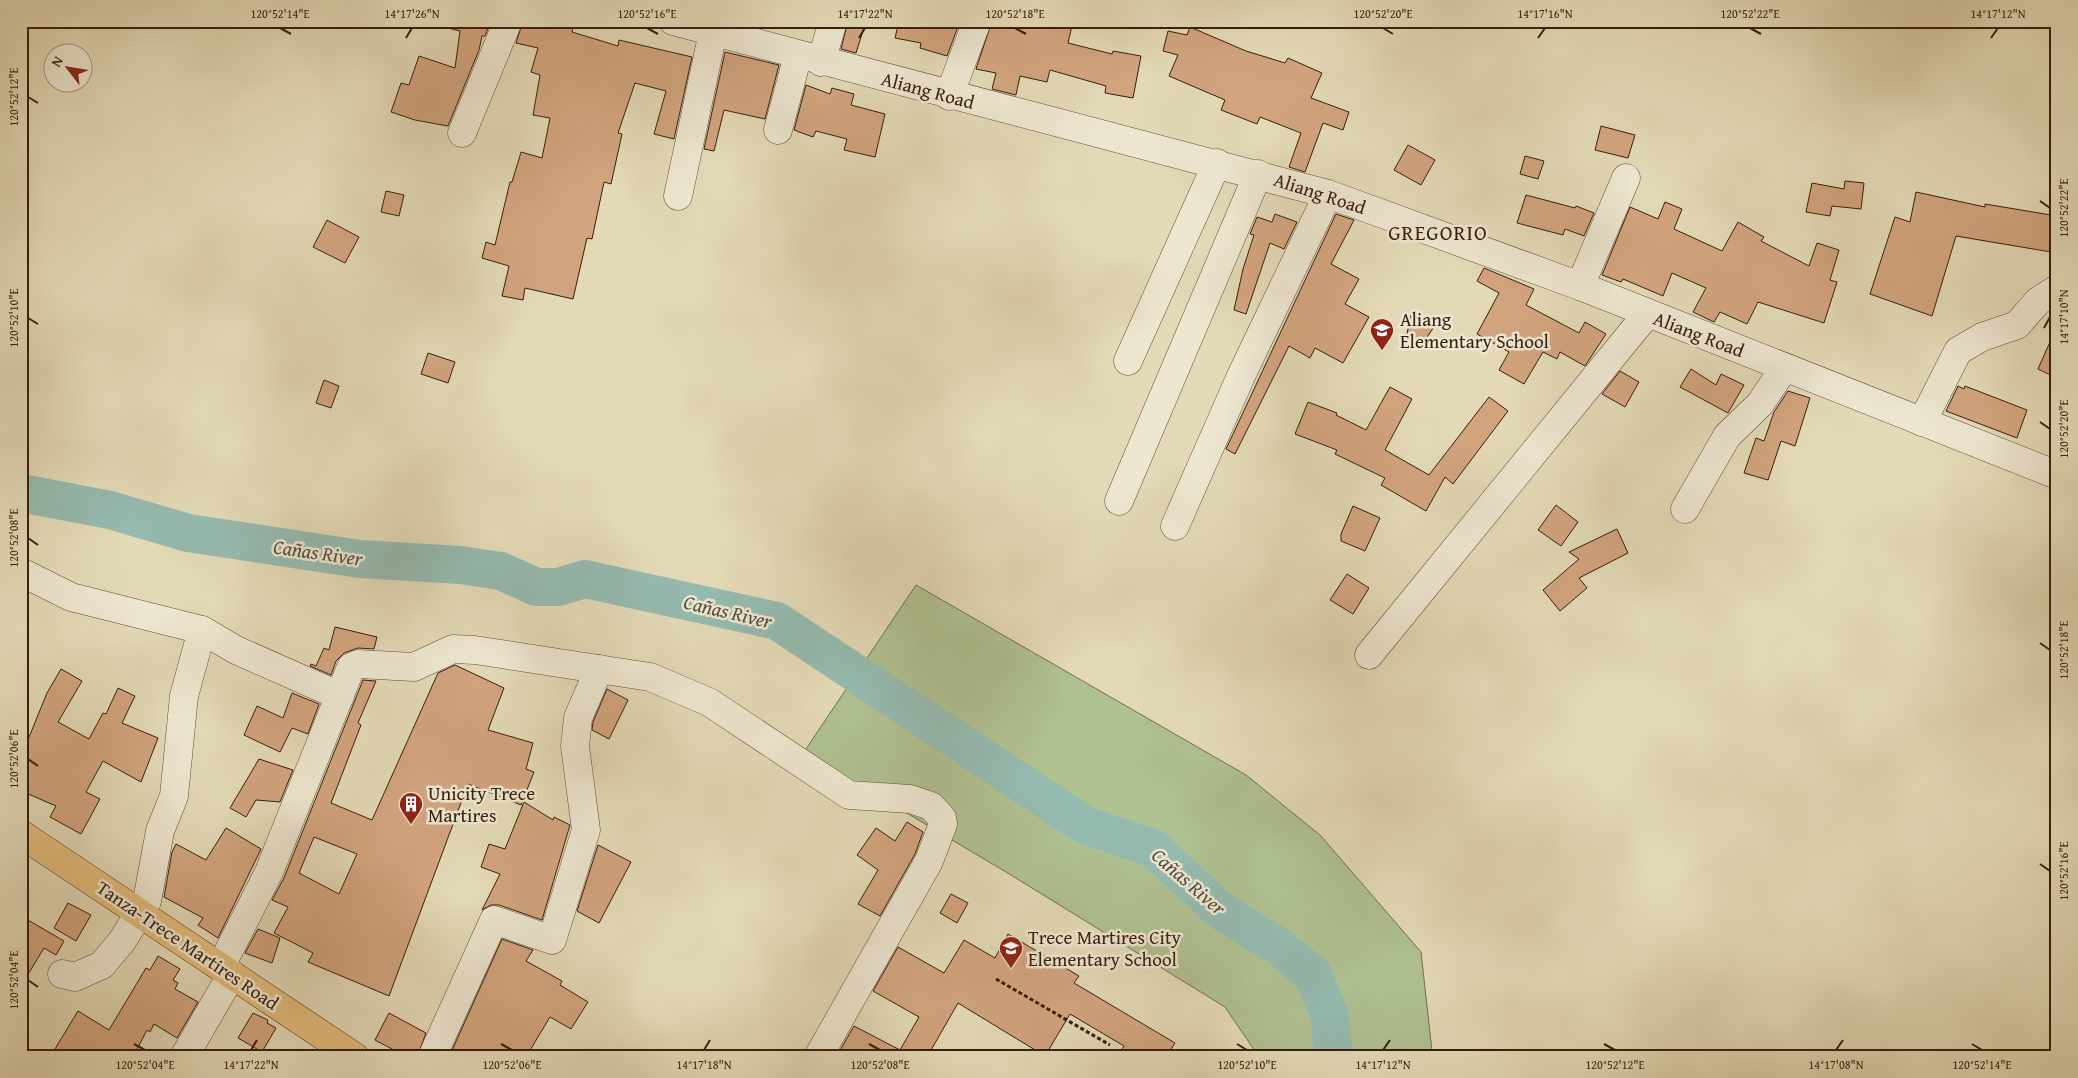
<svg xmlns="http://www.w3.org/2000/svg" width="2078" height="1078" font-family="'Gentium Book Plus',serif">
	<rect width="100%" height="100%" fill="#e3d9b6"/>
	<filter id="stains"><feTurbulence type="fractalNoise" baseFrequency=".004" numOctaves="4"/><feColorMatrix values="0 0 0 0 .2 0 0 0 0 .09 0 0 0 0 .02 0 0 0 .5 -.17"/></filter>
	<radialGradient id="worn" r=".72"><stop offset=".6" stop-color="#630" stop-opacity="0"/><stop offset="1" stop-color="#630" stop-opacity=".3"/></radialGradient>
	<!-- green -->
	<polygon fill="#afc091" stroke="#736e4f" points="916,585 1246,775 1320,835 1421,952 1432,1051 1437,1057 1259,1057 1225,1007 1006,872 804,752"/>
	<g fill="none" stroke-linecap="round" stroke-linejoin="round">
		<!-- river -->
		<polyline stroke="#95baaf" stroke-width="38" points="21,493 110,510 188,533 360,559 460,565 501,571 536,587 558,587 585,579 777,621 1084,825 1153,848 1221,911 1278,946 1313,975 1330,1016 1332,1046 1337,1057"/>
	</g>
	<!-- building -->
	<g fill="#d1a47d" stroke="#371d0d" fill-rule="evenodd">
		<polygon points="449,21 491,21 485,36 482,36 479,50 448,126 415,120 391,112 401,83 409,85 419,56 455,68 460,31 448,28"/>
		<polygon points="523,21 562,21 574,24 572,32 618,46 619,40 692,57 674,139 654,134 666,91 635,83 618,133 622,134 611,184 604,182 592,239 587,238 573,299 525,288 523,300 502,296 509,266 482,258 486,242 495,245 510,182 512,182 521,152 542,158 550,118 533,115 540,75 531,72 538,48 516,43"/>
		<polygon points="848,21 866,21 856,53 841,49"/>
		<polygon points="899,21 960,21 947,56 920,48 921,43 895,38"/>
		<polygon points="992,21 1073,21 1068,43 1112,54 1113,51 1141,56 1133,98 1105,93 1106,86 1050,70 1047,82 1020,76 1016,95 992,89 996,73 976,69"/>
		<polygon points="1190,27 1246,51 1285,63 1288,58 1322,73 1311,98 1349,112 1343,130 1323,123 1305,172 1289,167 1301,133 1260,117 1257,124 1221,110 1225,100 1169,76 1178,55 1163,51 1168,31 1187,35"/>
		<polygon points="725,52 779,65 765,119 724,110 714,151 704,149"/>
		<polygon points="806,85 830,94 832,88 854,94 851,105 885,114 875,157 844,150 847,139 816,131 813,137 794,130"/>
		<polygon points="1601,126 1635,135 1628,158 1595,150"/>
		<polygon points="1408,145 1435,160 1421,185 1394,170"/>
		<polygon points="1525,156 1544,161 1538,179 1520,174"/>
		<polygon points="1845,181 1864,183 1861,209 1832,206 1830,216 1806,212 1812,183 1844,189"/>
		<polygon points="386,191 404,195 399,216 381,212"/>
		<polygon points="1916,192 1985,207 1985,204 2057,216 2057,253 1956,236 1932,316 1870,294 1895,217 1910,222"/>
		<polygon points="1526,195 1575,208 1576,206 1594,213 1584,236 1565,229 1563,235 1517,223"/>
		<polygon points="1665,202 1682,209 1674,229 1722,251 1738,222 1764,237 1761,241 1809,266 1817,243 1839,250 1830,280 1837,282 1824,323 1758,302 1747,324 1720,312 1714,322 1693,312 1706,288 1672,273 1663,296 1623,279 1621,282 1602,275 1630,207 1658,219"/>
		<polygon points="1275,214 1297,222 1284,249 1270,243 1246,314 1234,310 1243,269 1254,235 1250,234 1257,217 1272,222"/>
		<polygon points="1336,214 1354,220 1331,264 1359,279 1345,304 1369,317 1343,363 1315,348 1310,358 1289,346 1235,454 1226,449"/>
		<polygon points="327,220 359,237 345,263 313,247"/>
		<polygon points="1484,268 1534,289 1526,305 1579,333 1585,322 1606,334 1585,366 1560,352 1557,359 1543,352 1524,384 1499,370 1509,352 1477,334 1499,293 1477,281"/>
		<polygon points="1411,315 1438,321 1421,346 1405,343"/>
		<polygon points="2057,326 2057,378 2038,369"/>
		<polygon points="428,353 455,362 448,383 421,374"/>
		<polygon points="1691,369 1716,385 1721,374 1744,385 1728,413 1680,387"/>
		<polygon points="1620,371 1639,382 1625,407 1602,394"/>
		<polygon points="324,380 339,386 331,408 316,403"/>
		<polygon points="1958,386 1964,389 1965,386 2027,410 2017,438 1946,411"/>
		<polygon points="1390,387 1412,399 1385,450 1429,475 1489,397 1508,411 1453,484 1445,477 1426,511 1381,485 1385,478 1335,454 1337,450 1295,434 1308,402 1337,413 1336,415 1366,430"/>
		<polygon points="1788,391 1810,398 1795,446 1781,441 1768,480 1744,473 1756,438 1764,441 1774,412"/>
		<polygon points="1556,505 1578,522 1561,546 1538,530"/>
		<polygon points="1353,506 1380,518 1365,551 1341,541 1341,534"/>
		<polygon points="1617,529 1628,553 1579,578 1587,588 1560,611 1543,590 1579,559 1569,552"/>
		<polygon points="1347,574 1369,588 1353,614 1330,600"/>
		<polygon points="335,627 377,637 374,649 358,648 344,653 336,661 331,675 310,666 311,664 316,666 324,648 329,650"/>
		<path d="M455,665L504,688L488,730L533,743L526,769L534,772L521,805L468,784L389,996L308,962L313,953L274,933L288,907L272,900L284,878L363,680L376,681L358,723L361,725L331,803L372,820L438,673ZM314,837L357,854L339,894L299,873Z"/>
		<polygon points="61,669 82,681 58,722 89,739 103,713 106,714 118,688 135,696 122,723 158,738 141,782 103,761 86,792 100,799 81,834 50,817 56,806 26,793 29,786 21,781 21,761 29,749 25,747 47,693"/>
		<polygon points="607,689 628,700 609,739 592,730 593,722"/>
		<polygon points="292,693 319,704 308,734 292,728 280,752 244,735 257,706 283,718"/>
		<polygon points="259,759 293,770 280,802 256,800 246,817 230,808"/>
		<polygon points="524,802 553,820 554,817 570,825 542,920 499,905 491,905 482,910 500,874 481,867 489,844 505,849"/>
		<polygon points="907,822 923,832 915,854 880,916 858,904 878,870 857,855 876,828 895,841"/>
		<polygon points="226,828 261,849 218,938 198,925 203,918 164,897 172,852 176,844 206,860"/>
		<polygon points="598,845 631,862 599,923 577,911"/>
		<polygon points="951,894 968,903 957,923 940,913"/>
		<polygon points="68,903 91,915 76,941 54,928"/>
		<polygon points="21,916 64,941 56,955 44,948 21,986"/>
		<polygon points="258,929 280,938 272,963 245,953"/>
		<polygon points="1008,934 1079,976 1074,983 1175,1043 1166,1057 1117,1057 1124,1046 1070,1014 1045,1056 958,1003 927,1057 848,1057 839,1052 854,1026 900,1050 919,1017 873,991 898,947 944,973 964,940 995,958"/>
		<polygon points="502,939 533,950 526,961 562,981 560,985 588,1002 571,1029 550,1017 526,1057 449,1057"/>
		<polygon points="158,956 180,969 173,980 178,983 175,989 198,1002 177,1038 154,1024 150,1032 147,1030 133,1057 50,1057 78,1011 109,1030 146,968 150,970"/>
		<polygon points="253,1013 268,1020 267,1023 276,1028 262,1052 238,1038"/>
		<polygon points="389,1013 426,1033 417,1057 407,1057 375,1040"/>
	</g>
	<g fill="none" stroke-linecap="round" stroke-linejoin="round">
		<!-- minor casing -->
		<g stroke="#624c37" stroke-width="29">
			<g id="minor">
				<polyline points="673,21 1328,194 1580,286 2057,475"/>
				<polyline points="821,62 833,21"/>
				<polyline points="949,96 977,21"/>
				<polyline points="778,130 798,55"/>
				<polyline points="462,133 508,21"/>
				<polyline points="678,196 713,32"/>
				<polyline points="1580,286 1626,178"/>
				<polyline points="1128,361 1217,163"/>
				<polyline points="1922,422 1958,351 1982,337 2017,325 2038,301 2057,289"/>
				<polyline points="1119,501 1258,174"/>
				<polyline points="1685,509 1727,436 1760,404 1784,368"/>
				<polyline points="1175,526 1241,376 1328,194"/>
				<polyline points="21,572 71,597 202,630 184,696 174,796 160,831 147,901 122,941 102,965 75,977 62,974"/>
				<polyline points="202,630 236,650 340,696"/>
				<polyline points="1369,655 1647,314"/>
				<polyline points="221,966 269,872 351,667 358,664 414,667 453,649 475,650 650,677 709,702 849,795 910,799 931,806 942,818 943,824 929,861 818,1057"/>
				<polyline points="184,1057 232,974"/>
				<polyline points="432,1057 494,920 552,940 586,830 575,746 578,718 599,669"/>
			</g>
		</g>
		<!-- major casing -->
		<g stroke="#371d0d" stroke-width="29">
			<polyline id="major" points="21,834 355,1057"/>
		</g>
		<!-- path -->
		<polyline stroke="#371d0d" stroke-width="3" stroke-dasharray="4 2.5" stroke-linecap="butt" points="996,979 1110,1045"/>
		<!-- minor -->
		<use href="#minor" stroke="#ede6d0" stroke-width="28"/>
		<!-- major -->
		<use href="#major" stroke="#e2bc7b" stroke-width="28"/>
	</g>
	<!-- ticks -->
	<path fill="none" stroke="#371d0d" stroke-width="2" d="M280,28L291,34M647,28L658,34M1015,28L1026,34M1383,28L1393,34M1750,28L1761,34M406,38L412,28M859,38L865,28M1538,38L1545,28M1991,38L1998,28M28,97L38,103M2040,201L2050,208M28,318L38,324M2044,328L2050,317M2040,422L2050,429M28,538L38,545M2040,643L2050,650M28,759L38,766M2040,864L2050,871M28,980L38,987M134,1044L145,1050M501,1044L512,1050M869,1044L880,1050M1237,1044L1247,1050M1604,1044L1615,1050M1972,1044L1982,1050M251,1050L257,1040M704,1050L710,1040M1383,1050L1390,1040M1836,1050L1843,1040"/>
	<!-- icons -->
	<defs>
		<g id="school-pin" transform="scale(1.25)"><path d="M0 17L-7.5 6A9.5 9.5 0 1 1 7.5 6Z" fill="#8f2418" stroke="#ede6d0"/><path d="M0-5L7-2L0 1L-7-2ZM-4 1L0 2.5L4 1V4Q0 6-4 4Z" fill="#fff"/></g>
		<g id="building-pin" transform="scale(1.25)"><path d="M0 17L-7.5 6A9.5 9.5 0 1 1 7.5 6Z" fill="#8f2418" stroke="#ede6d0"/><path d="M-4-6H4V6H1V3H-1V6H-4ZM-2.5-4.3h1.7v1.8h-1.7ZM.8-4.3h1.7v1.8H.8ZM-2.5-1h1.7V.8h-1.7ZM.8-1h1.7V.8H.8Z" fill="#fff"/></g>
	</defs>
	<g fill-rule="evenodd">
		<use href="#school-pin" x="1382" y="330"/>
		<use href="#building-pin" x="411" y="804"/>
		<use href="#school-pin" x="1011" y="948"/>
	</g>
	<g text-anchor="middle" dominant-baseline="central" stroke-width="5" stroke-linejoin="round" paint-order="stroke">
		<!-- street labels -->
		<g font-size="19" fill="#371d0d" stroke="#ede6d0">
			<text transform="translate(928 90) rotate(15)">Aliang Road</text>
			<text transform="translate(1320 193) rotate(18)">Aliang Road</text>
			<text transform="translate(1699 334) rotate(21)">Aliang Road</text>
			<text transform="translate(188 945) rotate(34)">Tanza-Trece Martires Road</text>
		</g>
		<!-- poi labels -->
		<g font-size="19" fill="#371d0d" stroke="#ede6d0" text-anchor="start">
			<text x="1400" y="319">Aliang<tspan x="1400" dy="22">Elementary School</tspan></text>
			<text x="428" y="793">Unicity Trece<tspan x="428" dy="22">Martires</tspan></text>
			<text x="1028" y="937">Trece Martires City<tspan x="1028" dy="22">Elementary School</tspan></text>
		</g>
		<!-- water labels -->
		<g font-size="20" font-style="italic" fill="#534c3e" stroke="#ede6d0">
			<text transform="translate(318 552) rotate(8)">Cañas River</text>
			<text transform="translate(728 611) rotate(13)">Cañas River</text>
			<text transform="translate(1189 881) rotate(41)">Cañas River</text>
		</g>
		<!-- quarter labels -->
		<g font-size="21" letter-spacing="1" fill="#371d0d" stroke="#ede6d0">
			<text x="1438" y="232">GREGORIO</text>
		</g>
	</g>
	<!-- margin -->
	<rect width="2078" height="1078" fill="none" stroke="#e3d9b6" stroke-width="55"/>
	<!-- north arrow -->
	<g transform="translate(68 68) rotate(301)"><circle r="24" fill="#ede6d0" stroke="#a49682"/>
	<path d="M0-4L9 19L0 12L-9 19Z" fill="#8f2418"/>
	<text y="-8" font-size="14" font-weight="bold" text-anchor="middle" fill="#371d0d">N</text>
	</g>
	<rect x="28" y="28" width="2022" height="1022" fill="none" stroke="#371d0d" stroke-width="2"/>
	<g font-size="12" text-anchor="middle" fill="#371d0d">
		<text x="280" y="18">120°52'14"E</text>
		<text x="412" y="18">14°17'26"N</text>
		<text x="647" y="18">120°52'16"E</text>
		<text x="865" y="18">14°17'22"N</text>
		<text x="1015" y="18">120°52'18"E</text>
		<text x="1383" y="18">120°52'20"E</text>
		<text x="1545" y="18">14°17'16"N</text>
		<text x="1750" y="18">120°52'22"E</text>
		<text x="1998" y="18">14°17'12"N</text>
		<text transform="translate(14 97) rotate(-90)" y="4">120°52'12"E</text>
		<text transform="translate(2064 208) rotate(-90)" y="4">120°52'22"E</text>
		<text transform="translate(2064 317) rotate(-90)" y="4">14°17'10"N</text>
		<text transform="translate(14 318) rotate(-90)" y="4">120°52'10"E</text>
		<text transform="translate(2064 429) rotate(-90)" y="4">120°52'20"E</text>
		<text transform="translate(14 538) rotate(-90)" y="4">120°52'08"E</text>
		<text transform="translate(2064 650) rotate(-90)" y="4">120°52'18"E</text>
		<text transform="translate(14 759) rotate(-90)" y="4">120°52'06"E</text>
		<text transform="translate(2064 871) rotate(-90)" y="4">120°52'16"E</text>
		<text transform="translate(14 980) rotate(-90)" y="4">120°52'04"E</text>
		<text x="145" y="1069">120°52'04"E</text>
		<text x="251" y="1069">14°17'22"N</text>
		<text x="512" y="1069">120°52'06"E</text>
		<text x="704" y="1069">14°17'18"N</text>
		<text x="880" y="1069">120°52'08"E</text>
		<text x="1247" y="1069">120°52'10"E</text>
		<text x="1383" y="1069">14°17'12"N</text>
		<text x="1615" y="1069">120°52'12"E</text>
		<text x="1836" y="1069">14°17'08"N</text>
		<text x="1982" y="1069">120°52'14"E</text>
	</g>
	<rect width="100%" height="100%" filter="url(#stains)"/>
	<rect width="100%" height="100%" fill="url(#worn)"/>
</svg>
